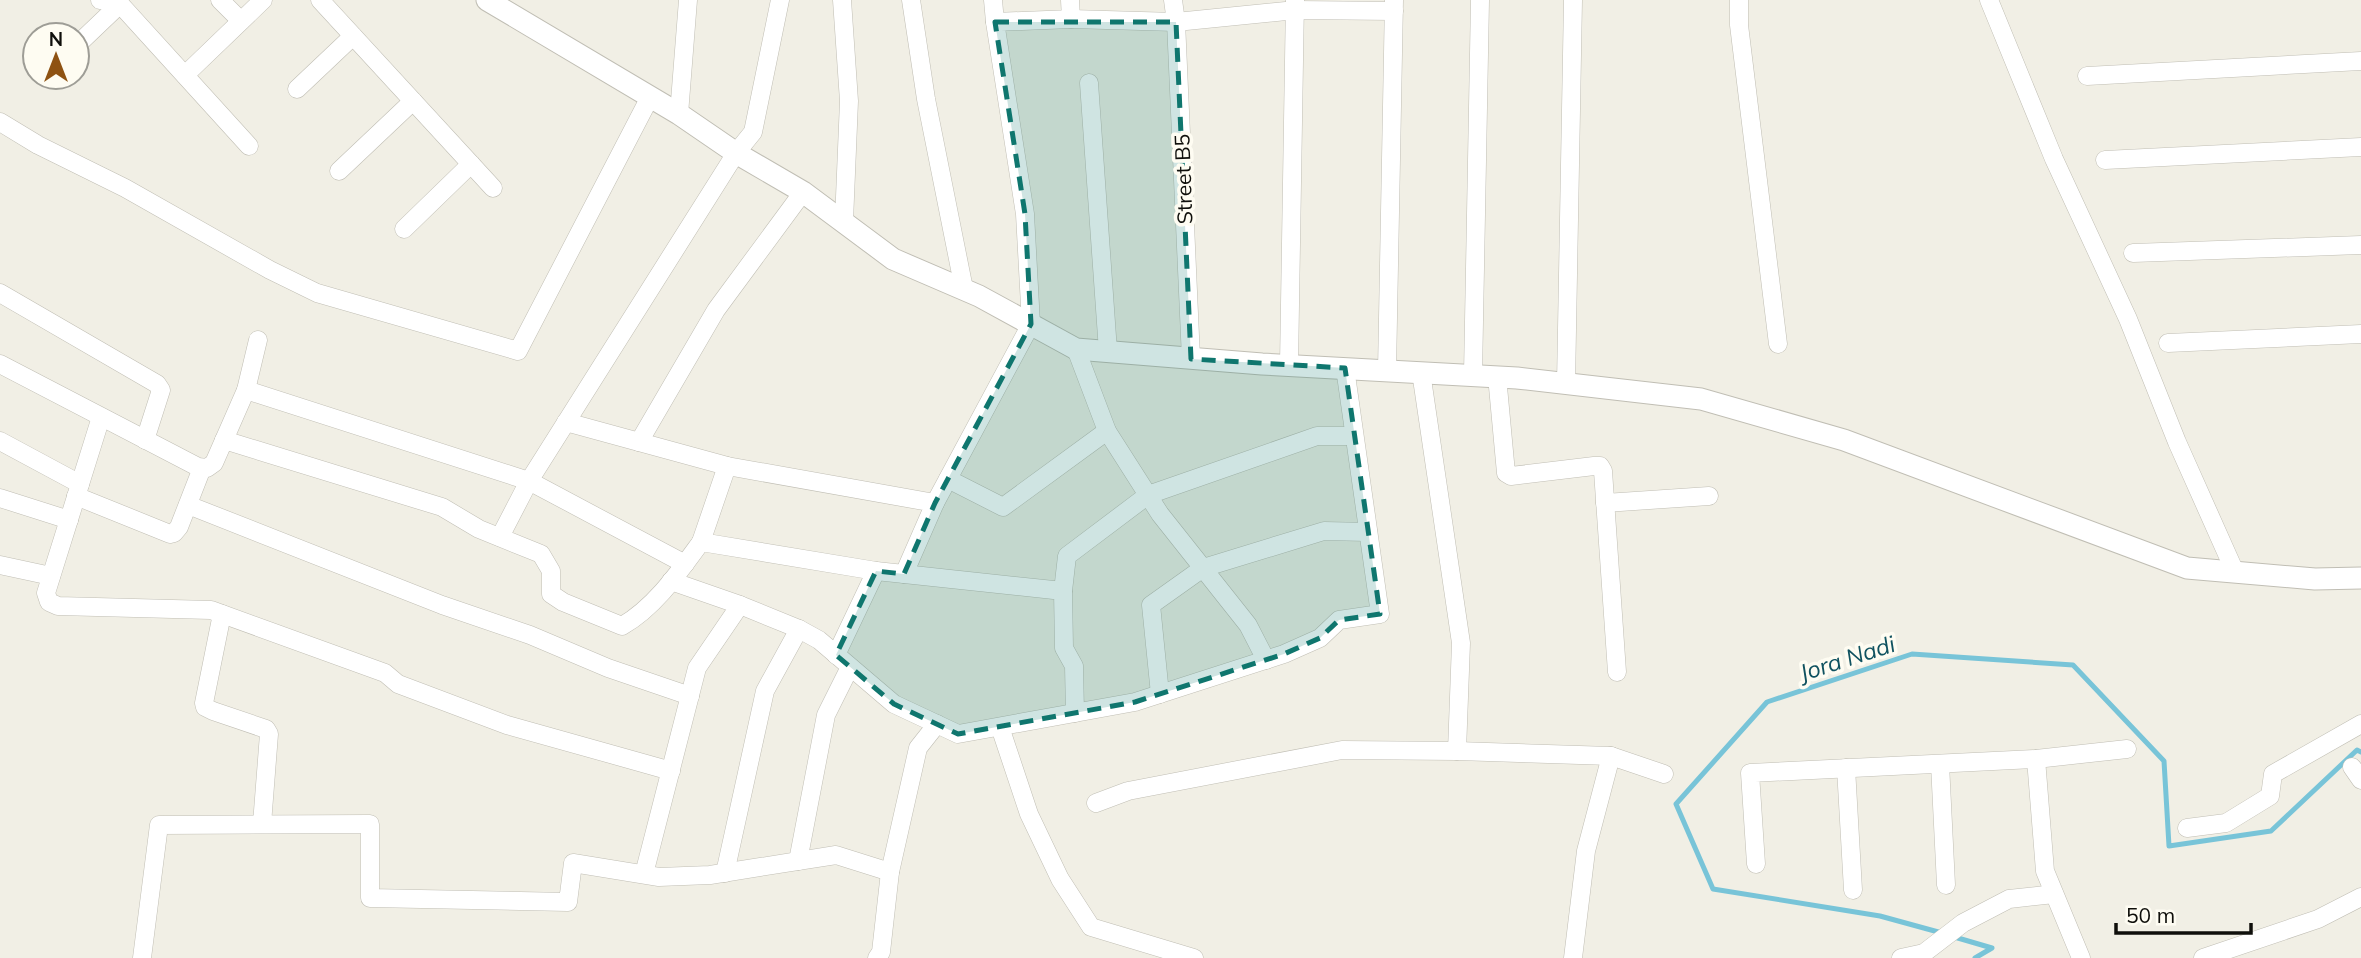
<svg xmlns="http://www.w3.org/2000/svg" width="2361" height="958" font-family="Mulish,sans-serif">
	<rect width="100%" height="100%" fill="#f1efe5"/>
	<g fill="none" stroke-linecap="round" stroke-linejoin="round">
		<!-- stream -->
		<g stroke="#78c4d8" stroke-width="5">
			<polyline points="1942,933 1880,916 1713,889 1676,804 1767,702 1912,654 2073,665 2164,761 2169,846 2271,831 2357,750 2361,752"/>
			<polyline points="1951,936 1992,948 1975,958"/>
		</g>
		<!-- minor casing -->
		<g stroke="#c0beb4" stroke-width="19">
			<g id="minor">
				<polyline points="100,0 120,4 249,146"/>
				<polyline points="220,0 241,21"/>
				<polyline points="320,0 493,188"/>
				<polyline points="842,0 849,101 844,221"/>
				<polyline points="911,0 926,99 964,289"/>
				<polyline points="993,0 995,22"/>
				<polyline points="1173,0 1176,22 1191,359"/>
				<polyline points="1739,0 1739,25 1778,344"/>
				<polyline points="1989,0 2054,159 2128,319 2177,442 2235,572"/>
				<polyline points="1071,19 1176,22 1296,10 1394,11"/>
				<polyline points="77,45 120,4"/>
				<polyline points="185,75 263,0"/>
				<polyline points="2087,76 2361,61"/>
				<polyline points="1089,83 1108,351"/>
				<polyline points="297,89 353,36"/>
				<polyline points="679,114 688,0"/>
				<polyline points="0,122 38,145 125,188 270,270 317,293 518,351 650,97"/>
				<polyline points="2105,160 2361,147"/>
				<polyline points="339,171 413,101"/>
				<polyline points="404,229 471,164"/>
				<polyline points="2133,253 2361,245"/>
				<polyline points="0,293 157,384 161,390 145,440"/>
				<polyline points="2168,343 2361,334"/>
				<polyline points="1076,349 1107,431 1160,514 1248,625 1266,660"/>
				<polyline points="0,364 198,467 207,468 214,463 246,390 258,340"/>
				<polyline points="1289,365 1295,0"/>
				<polyline points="1387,371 1394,0"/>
				<polyline points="1473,375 1480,0"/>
				<polyline points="1497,376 1506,473 1511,476 1594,466 1600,466 1603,471 1617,672"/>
				<polyline points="1566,384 1573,0"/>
				<polyline points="246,390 529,481 685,564"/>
				<polyline points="101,417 46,593 49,602 58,606 211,610 385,673 398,684 507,725 671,771"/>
				<polyline points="566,422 727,466"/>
				<path d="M224,440L442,507L479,529L541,554L551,571V594L563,602L622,626C655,607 679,572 701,542L876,571"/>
				<polyline points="0,441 80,484"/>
				<polyline points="639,442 716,310 803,192"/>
				<polyline points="948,479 1003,507 1107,431"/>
				<polyline points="76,496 170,534 174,533 179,527 202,468"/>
				<polyline points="0,498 69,520"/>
				<polyline points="935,503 1031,324 1025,214 995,22 1071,19 1070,0"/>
				<polyline points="1605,503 1709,496"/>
				<polyline points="188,505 442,605 530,635 608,668 690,696"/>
				<polyline points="500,537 529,481 736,153 753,132 780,0"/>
				<polyline points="701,542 727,466 935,503 904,574"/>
				<polyline points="0,565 51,576"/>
				<polyline points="671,581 740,605 799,629 819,640 894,704 958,734 1135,702 1284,654 1320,638 1339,620 1380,614 1345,368"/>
				<polyline points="1063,591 1067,556 1148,495 1317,436 1354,436"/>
				<polyline points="222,614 204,703 205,707 213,711 266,729 269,734 262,824"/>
				<polyline points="836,655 876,571 1063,591 1064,648 1074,666 1075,713"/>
				<polyline points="1160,694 1151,605 1203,568 1324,531 1368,532"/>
				<polyline points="1000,727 1029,814 1060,879 1091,927 1194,958"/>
				<polyline points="1457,751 1611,756 1664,774"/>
				<polyline points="2036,759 2045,871 2081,958"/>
				<polyline points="1940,764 1946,885"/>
				<polyline points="2352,767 2361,780"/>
				<polyline points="1846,768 1853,890"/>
				<polyline points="1096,803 1128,791 1342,750 1457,751 1461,643 1421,372"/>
				<polyline points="2187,828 2226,823 2270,796 2273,774 2361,724"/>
				<polyline points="798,861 826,715 850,667"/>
				<polyline points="1756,864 1750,773 2036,759 2127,749"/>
				<polyline points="725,873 765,691 799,629"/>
				<polyline points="644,874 697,668 740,605"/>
				<polyline points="142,958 159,825 370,824 370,898 568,902 573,863 659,877 710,875 836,855 890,872"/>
				<polyline points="877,958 881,952 890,872 918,748 937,724"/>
				<polyline points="1573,958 1586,851 1611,756"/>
				<polyline points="1901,958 1924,953 1963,923 2009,899 2054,894"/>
				<polyline points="2203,958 2318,919 2361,897"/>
			</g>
		</g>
		<!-- tertiary casing -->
		<g stroke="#c0beb4" stroke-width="23">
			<polyline id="tertiary" points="487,0 679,114 736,153 803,192 893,259 979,296 1076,349 1262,364 1517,378 1701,399 1844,440 2187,568 2315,579 2361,578"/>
		</g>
		<!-- minor -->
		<use href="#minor" stroke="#fff" stroke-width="18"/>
		<!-- tertiary -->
		<use href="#tertiary" stroke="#fff" stroke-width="21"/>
	</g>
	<!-- marked area -->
	<path fill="#0f766e" fill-opacity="0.2" stroke="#0f766e" stroke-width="5" stroke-dasharray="14 9" stroke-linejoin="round" d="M995,22H1176L1191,359L1345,368L1380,614L1339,620L1320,638L1284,654L1135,702L958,734L894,704L836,655L876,571L904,574L935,503L1031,324L1025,214Z"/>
	<g text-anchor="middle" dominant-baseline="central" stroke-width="7" stroke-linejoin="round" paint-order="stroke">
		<!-- street labels -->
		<g font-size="21" fill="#0f0f0b" stroke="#fefcf2">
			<text transform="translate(1183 179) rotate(-92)">Street B5</text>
		</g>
		<!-- water labels -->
		<g font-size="23" font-style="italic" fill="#105260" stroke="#fefcf2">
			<text transform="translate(1847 658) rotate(-18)">Jora Nadi</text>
		</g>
	</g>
	<!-- north arrow -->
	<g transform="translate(56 56)"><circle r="33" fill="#fefcf2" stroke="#9e9d96" stroke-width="2"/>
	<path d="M0-5L12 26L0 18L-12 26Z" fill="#8e5212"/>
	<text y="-10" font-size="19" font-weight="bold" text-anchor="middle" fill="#0f0f0b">N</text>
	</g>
	<!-- scale -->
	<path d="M2116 923v10h135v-10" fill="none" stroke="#0f0f0b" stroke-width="3.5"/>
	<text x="2126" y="923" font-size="21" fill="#0f0f0b" stroke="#fefcf2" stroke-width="5" paint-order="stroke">50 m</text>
</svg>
